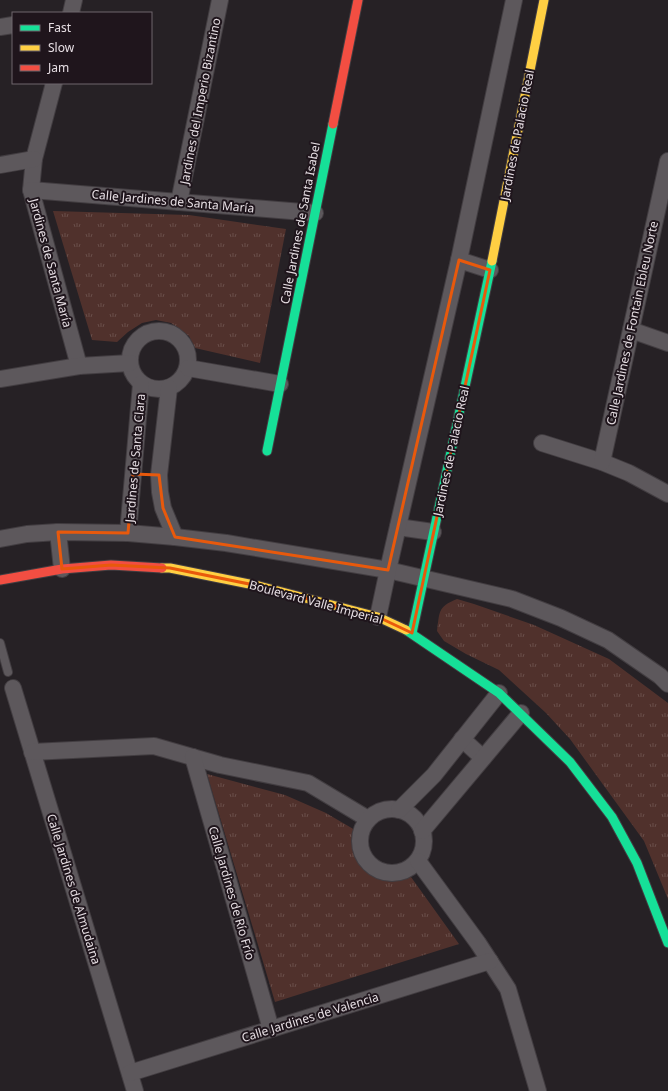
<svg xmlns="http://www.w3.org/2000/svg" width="668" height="1091" font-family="'Noto Sans',sans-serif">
	<defs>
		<pattern id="park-tufts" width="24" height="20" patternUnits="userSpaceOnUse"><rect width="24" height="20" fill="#50312c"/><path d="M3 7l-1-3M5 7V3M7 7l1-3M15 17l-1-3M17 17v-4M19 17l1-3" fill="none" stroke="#694e4a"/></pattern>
	</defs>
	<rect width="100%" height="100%" fill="#262125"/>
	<!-- park -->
	<g fill="url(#park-tufts)">
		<polygon points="53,211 189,215 286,229 260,363 195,348 189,336 171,323 156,320 142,323 128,332 117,342 92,340"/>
		<path d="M457,599L474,604L534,625L609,659L668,703V899L644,841L570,739L546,713L499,670L466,654L444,641L437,631C440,612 437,607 457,599Z"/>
		<path d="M207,774L285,795L326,813L355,830C355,836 354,843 354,849C355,869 377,880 396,880C401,879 406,878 411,877L459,944L275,1002Z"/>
	</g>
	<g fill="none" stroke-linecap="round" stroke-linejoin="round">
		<!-- lane casing -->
		<g stroke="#423d41" stroke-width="10">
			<polyline id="lane" points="0,643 8,672"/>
		</g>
		<!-- street casing -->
		<g stroke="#423d41" stroke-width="18">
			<g id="street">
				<polyline points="71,13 74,0"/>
				<polyline points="0,27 13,25"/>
				<polyline points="54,83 34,159 31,190 79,366"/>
				<polyline points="0,165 34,159"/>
				<polyline points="31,190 315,213"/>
				<polyline points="179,202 220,0"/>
				<polyline points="459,260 490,270"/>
				<polyline points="631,330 668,343"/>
				<circle cx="159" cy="360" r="29"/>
				<polyline points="188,368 280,384"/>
				<polyline points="0,379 79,366 130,363"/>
				<polyline points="169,388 159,475 160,492 163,508 175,537"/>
				<polyline points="542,443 602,462 629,473 668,494"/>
				<polyline points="602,462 668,161"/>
				<polyline points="398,527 433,532"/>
				<polyline points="58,532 62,569"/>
				<polyline points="128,533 141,384"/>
				<polyline points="0,539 27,534 58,532 128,533 175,537 226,543 388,570 512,599 561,618 608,640 660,676 668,684"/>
				<polyline points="378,617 388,570 459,260 514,0"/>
				<polyline points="13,688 135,1091"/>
				<polyline points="462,739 483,758"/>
				<polyline points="32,752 154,746 220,765 308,783 368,819"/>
				<polyline points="193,757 271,1029"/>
				<circle cx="392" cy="841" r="32"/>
				<polyline points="399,810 434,775 499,693"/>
				<polyline points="422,831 521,713"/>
				<polyline points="418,861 478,943 508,989 538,1091"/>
				<polyline points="130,1073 490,961"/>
			</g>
		</g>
		<!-- fast casing -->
		<g stroke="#423d41" stroke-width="11">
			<g id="fast">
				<polyline points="267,451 333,124"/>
				<polyline points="406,630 499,693 570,762 612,817 637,863 668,943"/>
				<polyline points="412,633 492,261"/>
			</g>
		</g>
		<!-- slow casing -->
		<g stroke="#423d41" stroke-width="11">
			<g id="slow">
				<polyline points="492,261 544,0"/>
				<polyline points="162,568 170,568 259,586 378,617 406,630"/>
			</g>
		</g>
		<!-- jam casing -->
		<g stroke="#423d41" stroke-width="11">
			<g id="jam">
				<polyline points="333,124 358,0"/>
				<polyline points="0,580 62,569 111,565 162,568"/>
			</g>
		</g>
		<!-- lane -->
		<use href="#lane" stroke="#5d585c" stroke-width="8"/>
		<!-- street -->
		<use href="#street" stroke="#5d585c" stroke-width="16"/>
		<!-- fast -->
		<use href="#fast" stroke="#16e098" stroke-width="9"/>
		<!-- slow -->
		<use href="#slow" stroke="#ffcf43" stroke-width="9"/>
		<!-- jam -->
		<use href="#jam" stroke="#f24e42" stroke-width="9"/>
	</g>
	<!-- marked area -->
	<path fill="none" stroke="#e8590c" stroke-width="3" stroke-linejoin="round" d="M459,260L490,270L412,633L378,617L259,586L170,568L111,565L62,569L58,532L128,533L133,474L159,475L163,508L175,537L388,570Z"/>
	<g text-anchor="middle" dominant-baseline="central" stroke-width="4" stroke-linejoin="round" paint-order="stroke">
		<!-- street labels -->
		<g font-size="12" fill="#e7dfe4" stroke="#1f151c">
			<text transform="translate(200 101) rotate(-79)">Jardines del Imperio Bizantino</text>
			<text transform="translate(517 135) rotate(-79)">Jardines de Palacio Real</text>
			<text transform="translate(173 201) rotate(5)">Calle Jardines de Santa María</text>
			<text transform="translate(300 223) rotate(-79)">Calle Jardines de Santa Isabel</text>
			<text transform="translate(51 263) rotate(75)">Jardines de Santa María</text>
			<text transform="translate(632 323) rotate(-78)">Calle Jardines de Fontain Ebleu Norte</text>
			<text transform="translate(451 451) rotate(-78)">Jardines de Palacio Real</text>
			<text transform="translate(135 458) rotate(-85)">Jardines de Santa Clara</text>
			<text transform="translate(316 602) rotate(15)">Boulevard Valle Imperial</text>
			<text transform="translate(74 889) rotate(73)">Calle Jardines de Almudaina</text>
			<text transform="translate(232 893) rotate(74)">Calle Jardines de Río Frío</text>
			<text transform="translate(310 1017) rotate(-17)">Calle Jardines de Valencia</text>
		</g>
	</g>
	<!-- legend -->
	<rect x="12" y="12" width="140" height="72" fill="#1f151c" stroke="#6f666c"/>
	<rect x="20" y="25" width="20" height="6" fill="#16e098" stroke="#6f666c"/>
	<text x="48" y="32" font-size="12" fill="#e7dfe4">Fast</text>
	<rect x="20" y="45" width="20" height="6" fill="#ffcf43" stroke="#6f666c"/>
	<text x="48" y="52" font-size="12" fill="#e7dfe4">Slow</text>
	<rect x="20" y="65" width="20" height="6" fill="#f24e42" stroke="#6f666c"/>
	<text x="48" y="72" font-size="12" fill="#e7dfe4">Jam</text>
</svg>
